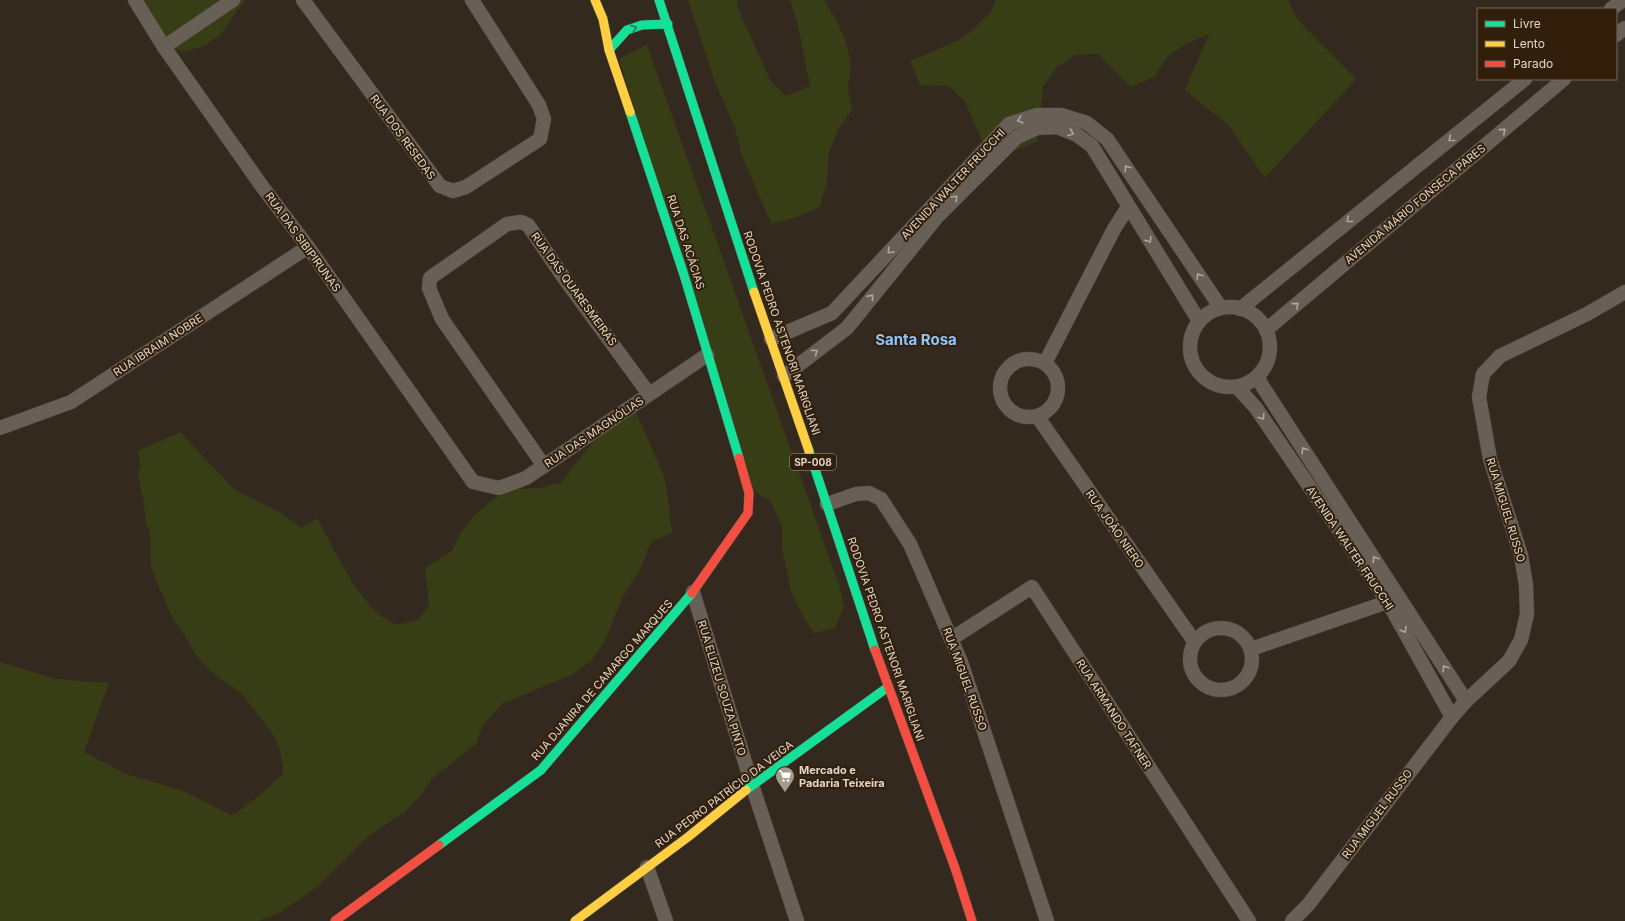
<svg xmlns="http://www.w3.org/2000/svg" width="1625" height="921" font-family="Inter,sans-serif">
	<rect width="100%" height="100%" fill="#34291e"/>
	<!-- green -->
	<g fill="#373d15">
		<polygon points="137,0 245,0 220,35 202,47 181,52 140,22 136,1"/>
		<polygon points="688,0 737,0 737,6 770,80 786,96 810,86 798,26 790,0 824,0 836,19 846,42 851,64 848,88 852,110 838,130 829,152 827,181 820,207 797,217 771,224 741,153 735,128 713,77"/>
		<polygon points="996,0 1288,0 1297,19 1356,79 1265,178 1228,125 1185,90 1209,34 1186,44 1168,56 1154,77 1131,87 1098,54 1075,55 1057,67 1043,87 1038,141 1014,151 986,149 965,102 949,86 920,85 910,61 957,41 975,28 991,12"/>
		<polygon points="647,45 839,585 844,606 835,628 814,633 802,615 791,591 782,549 782,526 771,502 751,488 619,59"/>
		<path d="M635,410L664,476L668,497L672,533L651,542L640,570L623,596L605,641L591,661L573,674L502,704L483,725L476,744L433,778L421,795L405,812L369,836L317,887L281,912L259,921H0V662L56,679L109,683L84,752L126,774L184,791L231,815L235,814L262,793L283,774C283,761 280,749 275,737L242,694L215,675L199,659L171,615L151,568L150,532L146,523L143,498L137,472L141,470L138,451L180,432L234,489L280,512L301,528L317,518C331,543 367,621 398,624C404,624 413,621 419,619L429,605L425,568L452,551L458,537L473,517L493,499L516,489L539,488L549,486L554,483L555,485L560,484L593,442L611,429L631,411Z"/>
	</g>
	<g fill="none" stroke-linecap="round" stroke-linejoin="round">
		<!-- street casing -->
		<g stroke="#4e453c" stroke-width="15">
			<g id="street">
				<polyline points="135,0 164,47 261,185 308,247 473,482 499,488 526,478 707,355"/>
				<polyline points="303,0 440,186 453,191 466,187 540,139 544,119 539,105 472,0"/>
				<polyline points="1611,9 1623,0"/>
				<polyline points="1616,35 1625,28"/>
				<polyline points="164,47 233,0"/>
				<circle cx="1230" cy="347" r="40"/>
				<polyline points="1240,309 1525,79"/>
				<polyline points="1266,330 1564,79"/>
				<polyline points="771,339 832,313 1009,124 1037,115 1061,115 1087,123 1107,139 1221,308"/>
				<circle cx="1029" cy="388" r="29"/>
				<polyline points="1045,363 1114,229 1128,207"/>
				<polyline points="784,376 847,328 937,217 1017,137 1037,128 1057,127 1077,135 1092,146 1199,321"/>
				<polyline points="1258,376 1261,384 1466,701"/>
				<polyline points="1237,387 1256,408 1388,602 1452,717"/>
				<polyline points="1037,416 1194,641"/>
				<polyline points="0,428 71,402 308,247"/>
				<polyline points="544,466 442,319 429,288 430,278 507,224 521,222 528,225 562,275 649,394"/>
				<polyline points="827,504 856,494 869,493 881,499 910,544 961,662 1047,921"/>
				<polyline points="693,592 752,785 797,921"/>
				<circle cx="1221" cy="659" r="31"/>
				<polyline points="951,639 1032,587 1249,921"/>
				<polyline points="1251,649 1396,599"/>
				<polyline points="647,867 666,921"/>
				<polyline points="1292,921 1308,905 1452,717 1466,701 1509,661 1521,640 1527,614 1526,585 1521,555 1490,459 1479,397 1483,374 1500,356 1587,314 1625,292"/>
			</g>
		</g>
		<!-- fast casing -->
		<g stroke="#4e453c" stroke-width="10">
			<g id="fast">
				<polyline points="659,0 754,292"/>
				<polyline points="609,50 627,30 642,25 668,24"/>
				<polyline points="630,112 684,275 739,458"/>
				<polyline points="809,451 875,650"/>
				<polyline points="746,790 888,687"/>
				<polyline points="439,845 541,770 692,593"/>
			</g>
		</g>
		<!-- slow casing -->
		<g stroke="#4e453c" stroke-width="10">
			<g id="slow">
				<polyline points="595,0 603,19 609,50 630,112"/>
				<polyline points="754,292 809,451"/>
				<polyline points="575,921 688,837 746,790"/>
			</g>
		</g>
		<!-- jam casing -->
		<g stroke="#4e453c" stroke-width="10">
			<g id="jam">
				<polyline points="692,593 748,513 749,493 739,458"/>
				<polyline points="875,650 955,868 972,921"/>
				<polyline points="335,921 439,845"/>
			</g>
		</g>
		<!-- street -->
		<use href="#street" stroke="#685f56" stroke-width="14"/>
		<!-- fast -->
		<use href="#fast" stroke="#16e098" stroke-width="9"/>
		<!-- slow -->
		<use href="#slow" stroke="#ffcf43" stroke-width="9"/>
		<!-- jam -->
		<use href="#jam" stroke="#f24e42" stroke-width="9"/>
	</g>
	<!-- one-way arrows -->
	<defs><path id="oneway-chevron" d="M-2-3.5L2.5 0L-2 3.5" fill="none" stroke-width="1.6" stroke-linecap="round" stroke-linejoin="round"/></defs>
	<use stroke="#248052" href="#oneway-chevron" transform="translate(634 28) rotate(-20)"/>
	<g stroke="#b1a69b">
		<use href="#oneway-chevron" transform="translate(1020 120) rotate(163)"/>
		<use href="#oneway-chevron" transform="translate(1503 131) rotate(-40)"/>
		<use href="#oneway-chevron" transform="translate(1071 133) rotate(22)"/>
		<use href="#oneway-chevron" transform="translate(1451 139) rotate(141)"/>
		<use href="#oneway-chevron" transform="translate(1127 168) rotate(-124)"/>
		<use href="#oneway-chevron" transform="translate(955 198) rotate(-45)"/>
		<use href="#oneway-chevron" transform="translate(1349 220) rotate(141)"/>
		<use href="#oneway-chevron" transform="translate(1149 240) rotate(58)"/>
		<use href="#oneway-chevron" transform="translate(890 251) rotate(133)"/>
		<use href="#oneway-chevron" transform="translate(1199 276) rotate(-124)"/>
		<use href="#oneway-chevron" transform="translate(871 297) rotate(-51)"/>
		<use href="#oneway-chevron" transform="translate(1296 305) rotate(-40)"/>
		<use href="#oneway-chevron" transform="translate(815 352) rotate(-37)"/>
		<use href="#oneway-chevron" transform="translate(1262 417) rotate(56)"/>
		<use href="#oneway-chevron" transform="translate(1304 450) rotate(-123)"/>
		<use href="#oneway-chevron" transform="translate(1375 559) rotate(-123)"/>
		<use href="#oneway-chevron" transform="translate(1404 630) rotate(61)"/>
		<use href="#oneway-chevron" transform="translate(1445 668) rotate(-122)"/>
	</g>
	<!-- icons -->
	<defs>
		<g id="supermarket-pin" transform="scale(1)"><path d="M0 17L-7.5 6A9.5 9.5 0 1 1 7.5 6Z" fill="#a4998d" stroke="#311f0c"/><path d="M-6-5.5h2.5l.6 2H6L4.5 2H-2.5L-4.4-4H-6ZM-1.5 3.2a1.3 1.3 0 1 0 .1 0ZM3 3.2a1.3 1.3 0 1 0 .1 0Z" fill="#fff"/></g>
	</defs>
	<g fill-rule="evenodd">
		<use href="#supermarket-pin" x="785" y="776"/>
	</g>
	<g text-anchor="middle" dominant-baseline="central" stroke-width="4" stroke-linejoin="round" paint-order="stroke">
		<!-- shield labels -->
		<rect fill="#311f0c" stroke="#ac9e90" stroke-width="1" x="790" y="454" width="46" height="16" rx="3"/>
		<g font-size="10" font-weight="bold" fill="#e1d5c9">
			<text x="813" y="462">SP-008</text>
		</g>
		<!-- street labels -->
		<g font-size="11" fill="#e1d5c9" stroke="#311f0c">
			<text transform="translate(403 137) rotate(54)">RUA DOS RESEDAS</text>
			<text transform="translate(953 184) rotate(-47)">AVENIDA WALTER FRUCCHI</text>
			<text transform="translate(1415 204) rotate(-40)">AVENIDA MÁRIO FONSECA PARES</text>
			<text transform="translate(303 242) rotate(54)">RUA DAS SIBIPIRUNAS</text>
			<text transform="translate(686 242) rotate(72)">RUA DAS ACÁCIAS</text>
			<text transform="translate(574 289) rotate(54)">RUA DAS QUARESMEIRAS</text>
			<text transform="translate(782 333) rotate(71)">RODOVIA PEDRO ASTENORI MARIGLIANI</text>
			<text transform="translate(158 345) rotate(-33)">RUA IBRAIM NOBRE</text>
			<text transform="translate(594 432) rotate(-34)">RUA DAS MAGNÓLIAS</text>
			<text transform="translate(1506 510) rotate(73)">RUA MIGUEL RUSSO</text>
			<text transform="translate(1115 529) rotate(55)">RUA JOÃO NIERO</text>
			<text transform="translate(1350 548) rotate(56)">AVENIDA WALTER FRUCCHI</text>
			<text transform="translate(886 639) rotate(71)">RODOVIA PEDRO ASTENORI MARIGLIANI</text>
			<text transform="translate(965 679) rotate(70)">RUA MIGUEL RUSSO</text>
			<text transform="translate(602 680) rotate(-49)">RUA DJANIRA DE CAMARGO MARQUES</text>
			<text transform="translate(722 688) rotate(73)">RUA ELIZEU SOUZA PINTO</text>
			<text transform="translate(1114 714) rotate(57)">RUA ARMANDO TAFNER</text>
			<text transform="translate(724 794) rotate(-37)">RUA PEDRO PATRÍCIO DA VEIGA</text>
			<text transform="translate(1377 814) rotate(-53)">RUA MIGUEL RUSSO</text>
		</g>
		<!-- poi labels -->
		<g font-size="11" font-weight="bold" fill="#e1d5c9" stroke="#311f0c" text-anchor="start">
			<text x="799" y="770">Mercado e<tspan x="799" dy="13">Padaria Teixeira</tspan></text>
		</g>
		<!-- district labels -->
		<g font-size="15" font-weight="bold" fill="#8dc6ff" stroke="#311f0c">
			<text x="916" y="339">Santa Rosa</text>
		</g>
	</g>
	<!-- legend -->
	<rect x="1477" y="8" width="140" height="72" fill="#311f0c" stroke="#776858"/>
	<rect x="1485" y="21" width="20" height="6" fill="#16e098" stroke="#776858"/>
	<text x="1513" y="28" font-size="12" fill="#e1d5c9">Livre</text>
	<rect x="1485" y="41" width="20" height="6" fill="#ffcf43" stroke="#776858"/>
	<text x="1513" y="48" font-size="12" fill="#e1d5c9">Lento</text>
	<rect x="1485" y="61" width="20" height="6" fill="#f24e42" stroke="#776858"/>
	<text x="1513" y="68" font-size="12" fill="#e1d5c9">Parado</text>
</svg>
